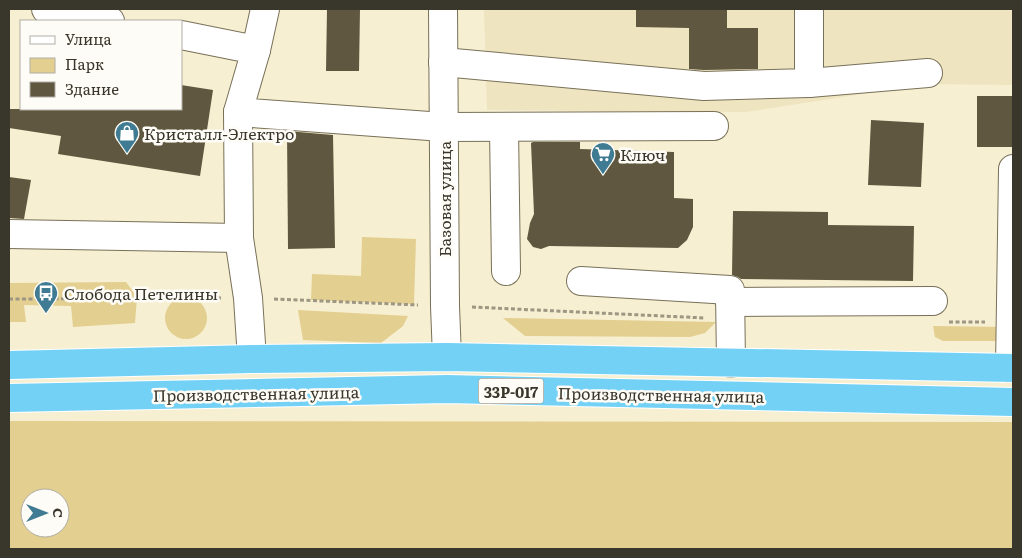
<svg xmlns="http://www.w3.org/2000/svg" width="1022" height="558" font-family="Literata,serif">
	<rect width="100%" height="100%" fill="#f7efd2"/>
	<!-- built -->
	<polygon fill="#efe4c0" points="484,9 1013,9 1013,85 927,84 746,112 487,110"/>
	<!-- green -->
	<g fill="#e3cf8f" fill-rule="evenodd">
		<polygon points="362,237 416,239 414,304 311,300 312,274 361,276"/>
		<polygon points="126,282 137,297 135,323 73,327 71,306 24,305 26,322 9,322 9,283"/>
		<circle cx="186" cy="318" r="21"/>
		<polygon points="298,310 408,316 403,326 381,343 303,340"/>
		<polygon points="503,318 716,322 705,333 690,337 525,336"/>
		<polygon points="933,326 1006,327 997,341 943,341 935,337"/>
		<path d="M9,421L1013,422V549H9ZM30,498H60V528H30Z"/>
	</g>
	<!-- building -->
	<g fill="#5f573f">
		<polygon points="327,9 360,9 359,71 326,71"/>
		<polygon points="636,9 727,9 727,28 758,28 758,69 704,70 689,69 689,28 636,27"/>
		<polygon points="181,85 213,90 200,176 58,154 61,136 9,128 9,109 181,109"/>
		<rect x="977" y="96" width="36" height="51"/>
		<polygon points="871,120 924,123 921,187 868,185"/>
		<polygon points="287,131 333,135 335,248 288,249"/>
		<polygon points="533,142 580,142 580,149 674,152 674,198 693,199 693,227 687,240 678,248 549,246 541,249 533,247 527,239 530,223 534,214 531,143"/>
		<polygon points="9,177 31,180 24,219 9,218"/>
		<polygon points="733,211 828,212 828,225 914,226 913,281 741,279 738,277 732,275"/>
	</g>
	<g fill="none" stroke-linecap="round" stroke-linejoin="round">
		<!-- minor casing -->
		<g stroke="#787058" stroke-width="30">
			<g id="minor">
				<polyline points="46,9 110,21"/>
				<polyline points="443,9 445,306 447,357"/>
				<polyline points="181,35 256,50 238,112 443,127 714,126"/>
				<polyline points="256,50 265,9"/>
				<polyline points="443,62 704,86 809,83 809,9"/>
				<polyline points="809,83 928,73"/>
				<polyline points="238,112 239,238 248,298 252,359"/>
				<polyline points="504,128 506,271"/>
				<polyline points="9,234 239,238"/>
				<polyline points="581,281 730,290 731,363"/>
				<polyline points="730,302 933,301"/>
				<polyline points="1010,368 1013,169"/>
			</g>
		</g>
		<!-- highway casing -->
		<g stroke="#fff" stroke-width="30">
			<g id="highway">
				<polyline points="9,365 252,359 447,357 1013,368"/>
				<polyline points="9,398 447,389 1013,402"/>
			</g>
		</g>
		<!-- path -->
		<g stroke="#9c9682" stroke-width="3" stroke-dasharray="4 2.5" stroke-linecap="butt">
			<polyline points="9,299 223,298"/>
			<polyline points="274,299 418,305"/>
			<polyline points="472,307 705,318"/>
			<polyline points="949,322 985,322"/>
		</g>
		<!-- minor -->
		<use href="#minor" stroke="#fff" stroke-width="28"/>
		<!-- highway -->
		<use href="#highway" stroke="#73d1f6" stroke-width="28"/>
	</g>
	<!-- icons -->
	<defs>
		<g id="shop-pin" transform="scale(1.25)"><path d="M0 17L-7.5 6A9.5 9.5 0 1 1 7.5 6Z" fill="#3f7b92" stroke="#fefcf6"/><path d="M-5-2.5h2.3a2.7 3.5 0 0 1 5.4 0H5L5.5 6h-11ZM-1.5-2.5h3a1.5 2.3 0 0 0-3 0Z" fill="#fff"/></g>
		<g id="supermarket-pin" transform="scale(1.25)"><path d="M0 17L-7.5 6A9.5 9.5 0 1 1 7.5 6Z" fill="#3f7b92" stroke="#fefcf6"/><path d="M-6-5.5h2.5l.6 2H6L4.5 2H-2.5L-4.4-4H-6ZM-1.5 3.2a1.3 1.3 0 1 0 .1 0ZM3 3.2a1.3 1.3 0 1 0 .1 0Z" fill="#fff"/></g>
		<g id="bus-pin" transform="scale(1.25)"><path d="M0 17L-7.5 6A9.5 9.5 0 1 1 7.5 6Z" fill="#3f7b92" stroke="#fefcf6"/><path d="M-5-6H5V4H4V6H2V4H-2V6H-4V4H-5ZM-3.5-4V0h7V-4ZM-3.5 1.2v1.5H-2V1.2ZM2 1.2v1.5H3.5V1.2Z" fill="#fff"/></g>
	</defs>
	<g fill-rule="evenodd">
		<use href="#shop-pin" x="127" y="133"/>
		<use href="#supermarket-pin" x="603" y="154"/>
		<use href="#bus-pin" x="46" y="293"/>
	</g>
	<g text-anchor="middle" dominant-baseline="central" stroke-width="5" stroke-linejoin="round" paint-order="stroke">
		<!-- shield labels -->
		<rect fill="#fefcf6" stroke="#747168" stroke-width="1" x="478.5" y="378.5" width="65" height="25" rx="4"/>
		<g font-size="15" font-weight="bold" fill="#39362b">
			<text x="511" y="391">33Р-017</text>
		</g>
		<!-- poi labels -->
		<g font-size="16" fill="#39362b" stroke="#fefcf6" text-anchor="start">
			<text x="144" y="133">Кристалл-Электро</text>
			<text x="620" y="154">Ключ</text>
			<text x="64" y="293">Слобода Петелины</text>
		</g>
		<!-- street labels -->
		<g font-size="16" fill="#39362b" stroke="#fefcf6">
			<text transform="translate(444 199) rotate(-90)">Базовая улица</text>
			<text transform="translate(256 393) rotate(-1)">Производственная улица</text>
			<text transform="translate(661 394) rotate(1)">Производственная улица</text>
		</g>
	</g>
	<!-- border -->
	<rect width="1022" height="558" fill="none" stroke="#39362b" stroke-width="20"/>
	<!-- legend -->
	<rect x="20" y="20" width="162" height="90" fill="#fefcf6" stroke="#afada5"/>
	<rect x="30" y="36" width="25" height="8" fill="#ffffff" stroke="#afada5"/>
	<text x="65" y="45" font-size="15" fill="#39362b">Улица</text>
	<rect x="30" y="58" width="25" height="15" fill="#e3cf8f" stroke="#afada5"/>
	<text x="65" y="70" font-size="15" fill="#39362b">Парк</text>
	<rect x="30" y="82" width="25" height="15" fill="#5f573f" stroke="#afada5"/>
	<text x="65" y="95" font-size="15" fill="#39362b">Здание</text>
	<!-- north arrow -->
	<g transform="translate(45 513) rotate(90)"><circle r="24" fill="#fefcf6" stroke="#afada5"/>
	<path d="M0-4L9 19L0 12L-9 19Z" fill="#3f7b92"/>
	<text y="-8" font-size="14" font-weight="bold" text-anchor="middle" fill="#39362b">С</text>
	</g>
</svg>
